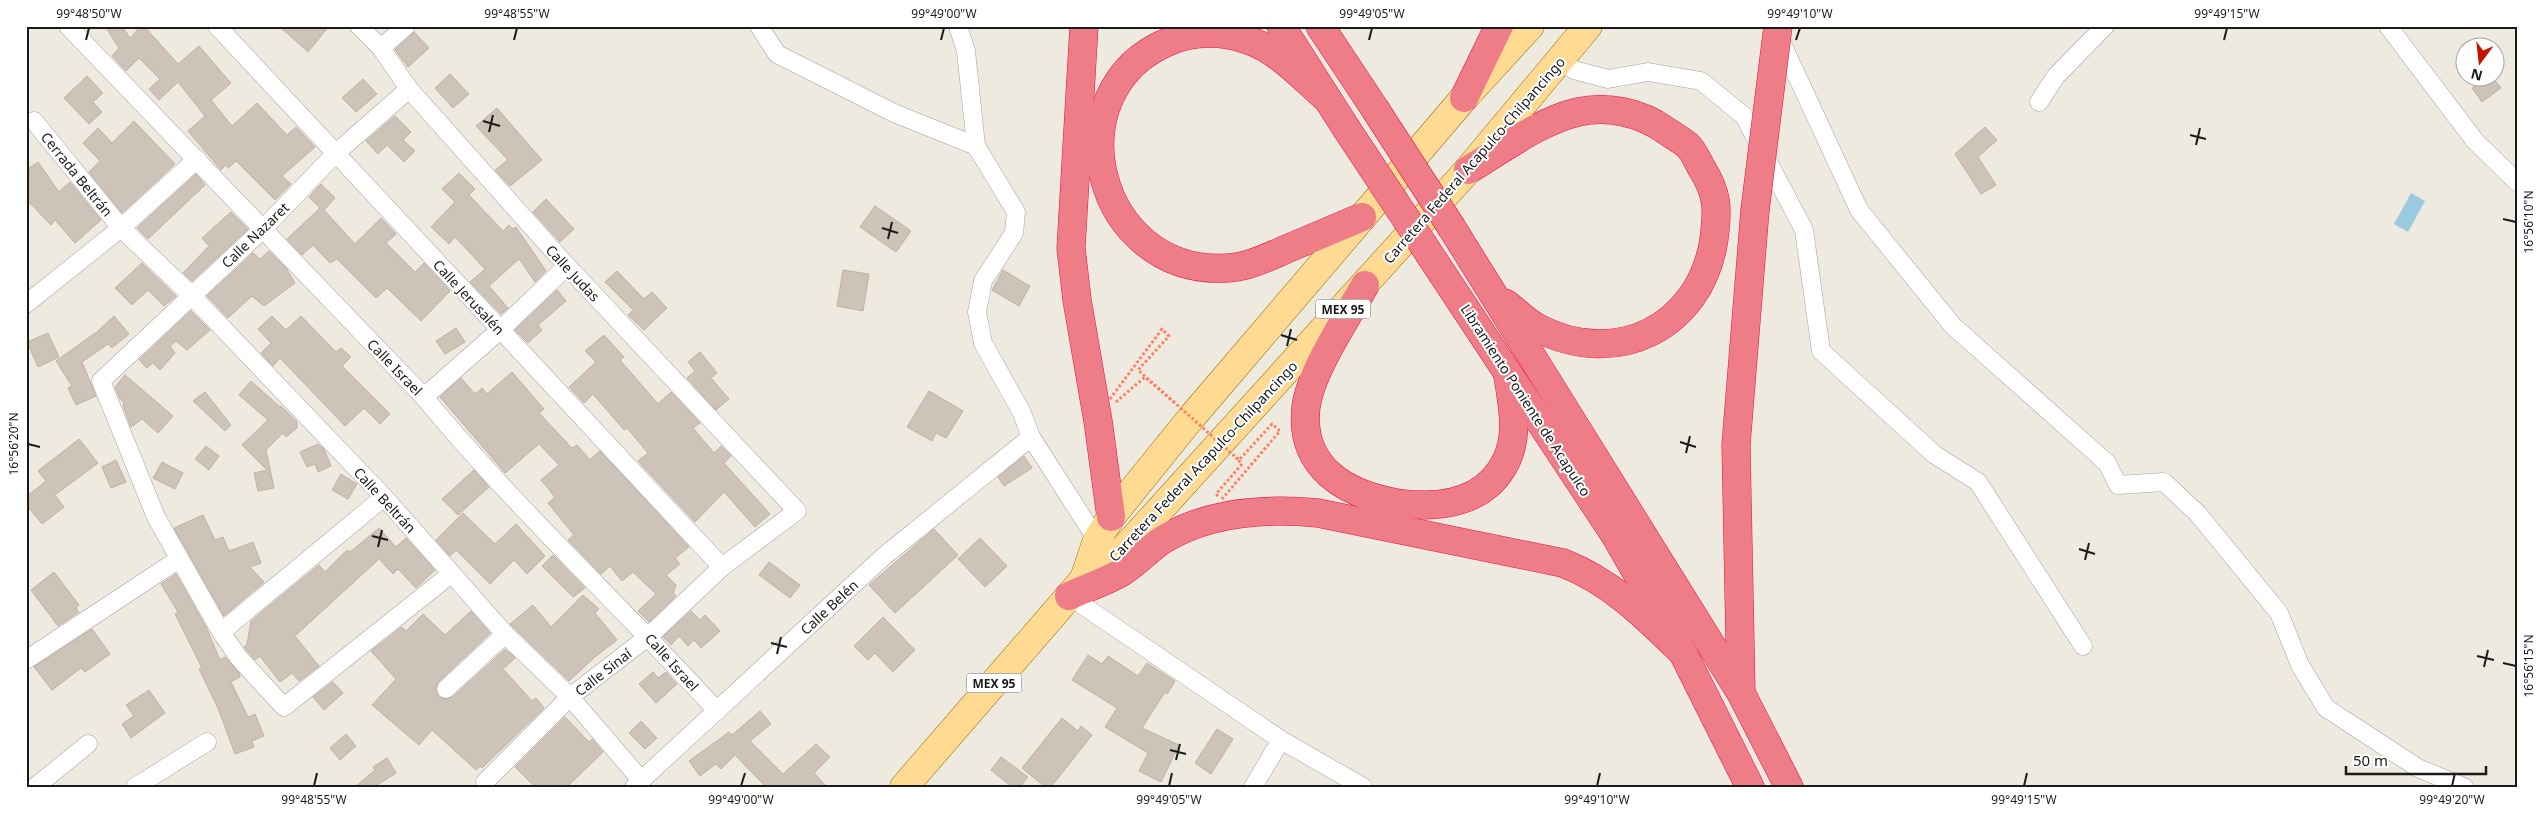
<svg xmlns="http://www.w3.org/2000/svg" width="2543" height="813" font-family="'Noto Sans',sans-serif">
	<rect width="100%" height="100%" fill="#eeeadf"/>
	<!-- water -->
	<polygon fill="#9acae0" points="2411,193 2425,201 2408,232 2394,224"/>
	<!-- building -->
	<g fill="#cec3b8" stroke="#c1b1a0">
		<polygon points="105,26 122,26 130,38 141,26 144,26 178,64 199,46 231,83 211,100 232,126 257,103 287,135 296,127 315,147 282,176 291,184 275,200 236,161 228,168 226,165 221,170 188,131 205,116 178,82 159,100 149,89 160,79 139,58 126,71 112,56 119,48"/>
		<polygon points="279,26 329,26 308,52"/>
		<polygon points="414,32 429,48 408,67 395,50"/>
		<polygon points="450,74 469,94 453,108 435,88"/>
		<polygon points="87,76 103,93 93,102 102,112 89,124 64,98"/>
		<polygon points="2486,78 2493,78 2501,88 2482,102 2472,88"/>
		<polygon points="363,79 377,94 356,112 342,98"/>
		<polygon points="497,108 542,160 510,186 495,170 508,160 476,126"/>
		<polygon points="395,116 411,132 403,140 415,151 404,162 387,145 378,154 366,141"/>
		<polygon points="134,121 175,164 122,213 89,172 100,161 83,143 98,128 112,143"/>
		<polygon points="1985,127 1997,140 1978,157 1996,185 1981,194 1955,154"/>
		<polygon points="38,162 59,192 70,182 101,220 75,243 55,220 51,225 26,199 26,170"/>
		<polygon points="459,173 475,189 469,195 503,231 509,225 513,229 516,227 546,271 535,282 519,259 489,286 508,308 501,314 470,282 485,269 455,237 449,244 431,227 455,202 442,189"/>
		<polygon points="196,174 205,185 148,239 137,228"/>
		<polygon points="321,184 335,198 324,210 355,244 381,218 396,234 386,243 415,272 424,263 450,291 421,321 387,288 376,298 337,259 330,263 313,245 302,255 287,239 320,208 309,197"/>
		<polygon points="546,199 574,229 560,242 533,212"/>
		<polygon points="875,206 911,231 896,252 860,227"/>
		<polygon points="231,212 248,229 192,281 183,273 209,246 202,238"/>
		<polygon points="269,251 286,268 295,283 264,306 252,296 228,318 207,296 253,253 260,259"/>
		<polygon points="142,263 176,296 164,306 148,290 132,305 115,288"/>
		<polygon points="843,270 869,274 863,311 837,306"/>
		<polygon points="1003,270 1030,286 1019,306 992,290"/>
		<polygon points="617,271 644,299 652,292 667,308 644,330 628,315 633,310 605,282"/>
		<polygon points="557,290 566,301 538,325 542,330 528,343 515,330"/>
		<polygon points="191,311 210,330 187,350 176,341 170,346 175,353 160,370 153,363 147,368 139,360"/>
		<polygon points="114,316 129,334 112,348 108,344 82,362 96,396 76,405 68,388 72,386 56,361 98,331"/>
		<polygon points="272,316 286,330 301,316 336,352 341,348 351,357 342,366 390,414 380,424 364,408 345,426 280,358 273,366 261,353 271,343 258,329"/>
		<polygon points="456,328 465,342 445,354 436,341"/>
		<polygon points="48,333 59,357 38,367 27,342"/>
		<polygon points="604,335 624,357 620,360 658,404 671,392 700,423 693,428 714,453 721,446 731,456 724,463 770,514 755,527 724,492 695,522 638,461 648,453 627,428 624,430 593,394 584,403 569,387 596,362 585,351"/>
		<polygon points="700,352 717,373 711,378 729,399 716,410 687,378 695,371 688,362"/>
		<polygon points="512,372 544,409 539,413 572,448 577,445 590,460 600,451 689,547 675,558 680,564 666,575 676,585 673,593 676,596 649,622 638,611 656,594 633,572 622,581 610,566 601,574 568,540 574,535 548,503 555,497 541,480 559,465 539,444 505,473 440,397 461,378 475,394 482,388 487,394"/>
		<polygon points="125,375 173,416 158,433 142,419 131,427 123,406 124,403 120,399 115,387"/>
		<polygon points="251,381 280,407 281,406 297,422 297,428 286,437 283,433 266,450 274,488 258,491 254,473 267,470 242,445 268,420 239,395"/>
		<polygon points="929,391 963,411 946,438 936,433 932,441 907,427"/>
		<polygon points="205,392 231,425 225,431 193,401"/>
		<polygon points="79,439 98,463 55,495 64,507 42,524 26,504 26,497 46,481 38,471"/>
		<polygon points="318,444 324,449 331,466 318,472 315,464 307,467 300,452"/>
		<polygon points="206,446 219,456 209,470 195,459"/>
		<polygon points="1024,456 1032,468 1004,486 998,477"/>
		<polygon points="116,460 126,482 111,488 102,467"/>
		<polygon points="162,462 183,473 175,489 153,478"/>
		<polygon points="474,470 489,487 458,515 442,499"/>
		<polygon points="341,474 357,484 348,499 332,490"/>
		<polygon points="463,513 495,544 516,524 545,556 527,574 514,560 490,584 456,550 450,556 436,540"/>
		<polygon points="203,515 215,540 223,537 229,551 253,542 261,563 250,567 264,582 224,616 174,528"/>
		<polygon points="379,528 396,547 406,538 435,570 416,588 398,569 393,574 379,559 295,636 319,666 299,681 292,673 280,682 260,656 255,660 244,647 247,644 251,621 319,565 325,572 347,550 350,552"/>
		<polygon points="934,529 958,555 895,613 869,585"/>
		<polygon points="980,538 1007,566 985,587 958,559"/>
		<polygon points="553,555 585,588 573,597 542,566"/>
		<polygon points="769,562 800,585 790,598 759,575"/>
		<polygon points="54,572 79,605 76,608 79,612 58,626 31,590"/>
		<polygon points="176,574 206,627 220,660 225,657 239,673 240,677 231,682 248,717 255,714 264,736 252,741 254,747 235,754 218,708 199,669 202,668 175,614 178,612 161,584"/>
		<polygon points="583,595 599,609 595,613 617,640 595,657 569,681 510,624 533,605 551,627"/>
		<polygon points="471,611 490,633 439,681 436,686 438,696 443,699 453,697 505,649 515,658 503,669 532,701 536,698 544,708 482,768 480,766 476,770 432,730 419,745 372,705 396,679 371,651 402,627 406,631 423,614 445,635"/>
		<polygon points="691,611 700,620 705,615 720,631 701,648 694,640 688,646 679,636 671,645 663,637"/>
		<polygon points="883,617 915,650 893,672 875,653 868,660 854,646"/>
		<polygon points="92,629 110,654 85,672 81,668 52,690 34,667"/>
		<polygon points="1088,655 1102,664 1108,656 1138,676 1147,663 1175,681 1167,694 1165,692 1142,728 1179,745 1161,782 1139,771 1148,753 1105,727 1117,708 1072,680"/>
		<polygon points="653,672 658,678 666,672 677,684 656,703 639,684"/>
		<polygon points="333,682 343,693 324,710 313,697"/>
		<polygon points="149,690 165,713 131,738 122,724 134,716 126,705"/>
		<polygon points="760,711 771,724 750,741 783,774 816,744 830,757 814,773 827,787 766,787 735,755 721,769 716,764 700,776 689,761 729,732 732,735"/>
		<polygon points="565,717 589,742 592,739 603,752 567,787 535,787 515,767"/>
		<polygon points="1062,718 1078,731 1081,726 1092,735 1051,787 1045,787 1022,768"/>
		<polygon points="641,721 657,738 645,749 629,733"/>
		<polygon points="1217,729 1233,739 1211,774 1195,763"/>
		<polygon points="346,734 356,746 340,760 330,748"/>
		<polygon points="1001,757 1028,777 1020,787 1012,787 991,770"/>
		<polygon points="387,758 396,773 374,787 355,787 375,770 373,767"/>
	</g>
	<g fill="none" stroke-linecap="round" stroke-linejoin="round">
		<!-- minor casing -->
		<g stroke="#a2a2a2" stroke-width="19">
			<g id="minor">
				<path d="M68,26L424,397C515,508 621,605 717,711"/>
				<polyline points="217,26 722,567"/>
				<polyline points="359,26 381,48 409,89 567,266 797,511 722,567 649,636 570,697 485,782"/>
				<polyline points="759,26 777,54 894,113 976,146"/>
				<polyline points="958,26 966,51 976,146 1016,212 1014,233 983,281 977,312 983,343 1022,413 1031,437 1097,540"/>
				<polyline points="2388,26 2475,141 2517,182"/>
				<polyline points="1778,35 1859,210 1953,326 2107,463 2118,485 2164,482 2198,514 2279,613 2300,665 2326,708 2418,768 2464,787"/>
				<polyline points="381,48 406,26"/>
				<polyline points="1559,61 1574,70 1608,79 1648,72 1701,81 1744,116 1804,230 1821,351 1935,455 1978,482 2083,646"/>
				<polyline points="409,89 336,153 262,230 101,381 156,517 221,632 239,658 284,707 451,574"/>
				<polyline points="2039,102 2056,76 2105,26"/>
				<polyline points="34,121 121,228 192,296 384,497 505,634 570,697 641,780"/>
				<polyline points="26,304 121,228 197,159"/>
				<polyline points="424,397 500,330 567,266"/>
				<polyline points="1069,596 1281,740 1363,787"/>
				<polyline points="221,632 384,497"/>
				<polyline points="26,660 179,559"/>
				<polyline points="446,689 505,634"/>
				<polyline points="35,787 88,744"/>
				<polyline points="135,787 207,742"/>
				<polyline points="634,787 883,557 1031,437"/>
				<polyline points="1253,787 1281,740"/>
			</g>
		</g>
		<!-- primary casing -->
		<g stroke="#926f00" stroke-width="29">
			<g id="primary">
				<polyline points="1084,579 1097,540 1111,517 1191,418 1464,98 1530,26"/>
				<polyline points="904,787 1084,579 1115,559 1468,170 1588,26"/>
			</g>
		</g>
		<!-- motorway casing -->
		<g stroke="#e51347" stroke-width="29">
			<g id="motorway">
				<polyline points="1084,26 1071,248 1077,300 1098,421 1111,517"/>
				<polyline points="1281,26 1346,128"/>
				<polyline points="1320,26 1375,109"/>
				<path d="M1326,98C1302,77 1278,50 1248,40C1223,31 1193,31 1170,41C1049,90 1095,277 1228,268C1249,267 1270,256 1289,248C1313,238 1338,227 1362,217"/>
				<polyline points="1464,98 1499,26"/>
				<path d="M1468,170C1502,150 1539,121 1578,112C1608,105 1641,113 1665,130C1672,135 1680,139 1687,145C1693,150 1697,160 1701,167C1718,194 1718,208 1714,239C1701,327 1617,369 1538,328C1526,322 1516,311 1505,303"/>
				<polyline points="1452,228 1741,693 1789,787"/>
				<polyline points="1424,246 1615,535 1683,653 1750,787"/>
				<path d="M1365,285C1347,318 1311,370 1306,407C1299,467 1345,494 1397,503C1440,509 1487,503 1507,459C1519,433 1512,403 1508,376"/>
				<path d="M1069,596C1086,588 1105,582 1122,572C1137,563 1149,548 1164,539C1209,512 1267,508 1318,513L1563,563C1612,582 1646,617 1683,653"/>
				<polyline points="1741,692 1736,445 1755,210"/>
			</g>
		</g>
		<!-- path -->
		<g stroke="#ff7e5f" stroke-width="3" stroke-dasharray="2.5 2.5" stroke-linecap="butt">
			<polyline points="1116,402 1145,377 1176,404"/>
			<polyline points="1218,496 1216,494 1242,464 1236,458"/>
		</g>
		<!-- minor -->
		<use href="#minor" stroke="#fff" stroke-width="18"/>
		<!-- primary -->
		<use href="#primary" stroke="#ffda93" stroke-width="28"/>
		<!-- motorway -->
		<use href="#motorway" stroke="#ee7d88" stroke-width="28"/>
		<!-- motorway-bridge casing -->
		<g stroke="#e51347" stroke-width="29" stroke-linecap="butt">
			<g id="motorway-bridge">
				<polyline points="1375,109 1452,228"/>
				<polyline points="1346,128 1424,246"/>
				<polyline points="1755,210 1778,26"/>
			</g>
		</g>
		<!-- path-bridge -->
		<polyline stroke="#ff7e5f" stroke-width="3" stroke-dasharray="2.5 2.5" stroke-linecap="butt" points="1110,399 1162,329 1169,336 1138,370 1239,460 1272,424 1280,431 1222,499"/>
		<!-- motorway-bridge -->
		<use href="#motorway-bridge" stroke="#ee7d88" stroke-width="28"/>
	</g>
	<!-- ticks -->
	<path fill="none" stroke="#1b1b1b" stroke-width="2" d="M86,40L89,28M514,40L517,28M941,40L944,28M1369,40L1372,28M1796,40L1800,28M2224,40L2227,28M483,121L500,126M489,132L493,115M2190,135L2206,139M2196,145L2200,128M2503,219L2516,222M882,228L898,233M888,239L892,222M1281,335L1297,340M1287,346L1291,329M1680,442L1696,447M28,444L40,447M1686,453L1690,436M372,536L388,540M378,547L382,530M2079,549L2095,554M2085,560L2089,543M771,643L787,647M777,654L781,637M2477,656L2494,660M2503,663L2516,666M2484,667L2488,650M1170,750L1186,754M1176,760L1180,744M314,786L317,773M741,786L745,773M1169,786L1172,773M1597,786L1600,773M2024,786L2027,773M2452,786L2455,773"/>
	<g text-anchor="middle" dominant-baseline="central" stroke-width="4" stroke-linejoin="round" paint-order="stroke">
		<!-- shield labels -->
		<g fill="#fff" stroke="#5f5f5f" stroke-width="1">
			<rect x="1315.5" y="299.5" width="55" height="19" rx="4"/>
			<rect x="966.5" y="673.5" width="55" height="19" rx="4"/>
		</g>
		<g font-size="12" font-weight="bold" fill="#1b1b1b">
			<text x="1343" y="309">MEX 95</text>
			<text x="994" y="683">MEX 95</text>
		</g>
		<!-- street labels -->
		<g font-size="14" fill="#1b1b1b" stroke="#fff">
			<text transform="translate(1474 160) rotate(-49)">Carretera Federal Acapulco-Chilpancingo</text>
			<text transform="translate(77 174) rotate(51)">Cerrada Beltrán</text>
			<text transform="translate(255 235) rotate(-44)">Calle Nazaret</text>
			<text transform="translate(573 273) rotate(47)">Calle Judas</text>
			<text transform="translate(469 297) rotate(47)">Calle Jerusalén</text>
			<text transform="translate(395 367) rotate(46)">Calle Israel</text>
			<text transform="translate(1526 400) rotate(57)">Libramiento Poniente de Acapulco</text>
			<text transform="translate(1203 461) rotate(-47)">Carretera Federal Acapulco-Chilpancingo</text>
			<text transform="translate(385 500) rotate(47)">Calle Beltrán</text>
			<text transform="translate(829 607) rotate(-43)">Calle Belén</text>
			<text transform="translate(672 662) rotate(48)">Calle Israel</text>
			<text transform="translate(603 672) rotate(-38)">Calle Sinaí</text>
		</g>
	</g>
	<!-- border -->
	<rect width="2543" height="813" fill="none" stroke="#ffffff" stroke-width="55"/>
	<!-- north arrow -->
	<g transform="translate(2480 62) rotate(195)"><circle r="24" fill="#ffffff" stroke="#a4a4a4"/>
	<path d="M0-4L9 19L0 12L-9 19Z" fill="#c61300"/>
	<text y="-8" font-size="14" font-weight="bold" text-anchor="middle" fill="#1b1b1b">N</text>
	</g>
	<!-- scale -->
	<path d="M2346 766v8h140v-8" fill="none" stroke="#1b1b1b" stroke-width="2.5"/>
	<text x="2353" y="766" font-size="15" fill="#1b1b1b" stroke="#ffffff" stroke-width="4" paint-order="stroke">50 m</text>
	<rect x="28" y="28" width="2488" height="758" fill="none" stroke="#1b1b1b" stroke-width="2"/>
	<g font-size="12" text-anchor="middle" fill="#1b1b1b">
		<text x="89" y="18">99°48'50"W</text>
		<text x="517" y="18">99°48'55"W</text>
		<text x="944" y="18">99°49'00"W</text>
		<text x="1372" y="18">99°49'05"W</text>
		<text x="1800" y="18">99°49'10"W</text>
		<text x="2227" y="18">99°49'15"W</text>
		<text transform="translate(2529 222) rotate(-90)" y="4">16°56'10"N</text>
		<text transform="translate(14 444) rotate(-90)" y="4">16°56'20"N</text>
		<text transform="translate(2529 666) rotate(-90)" y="4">16°56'15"N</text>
		<text x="314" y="804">99°48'55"W</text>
		<text x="741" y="804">99°49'00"W</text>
		<text x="1169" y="804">99°49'05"W</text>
		<text x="1597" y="804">99°49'10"W</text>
		<text x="2024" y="804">99°49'15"W</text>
		<text x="2452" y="804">99°49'20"W</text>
	</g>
</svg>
